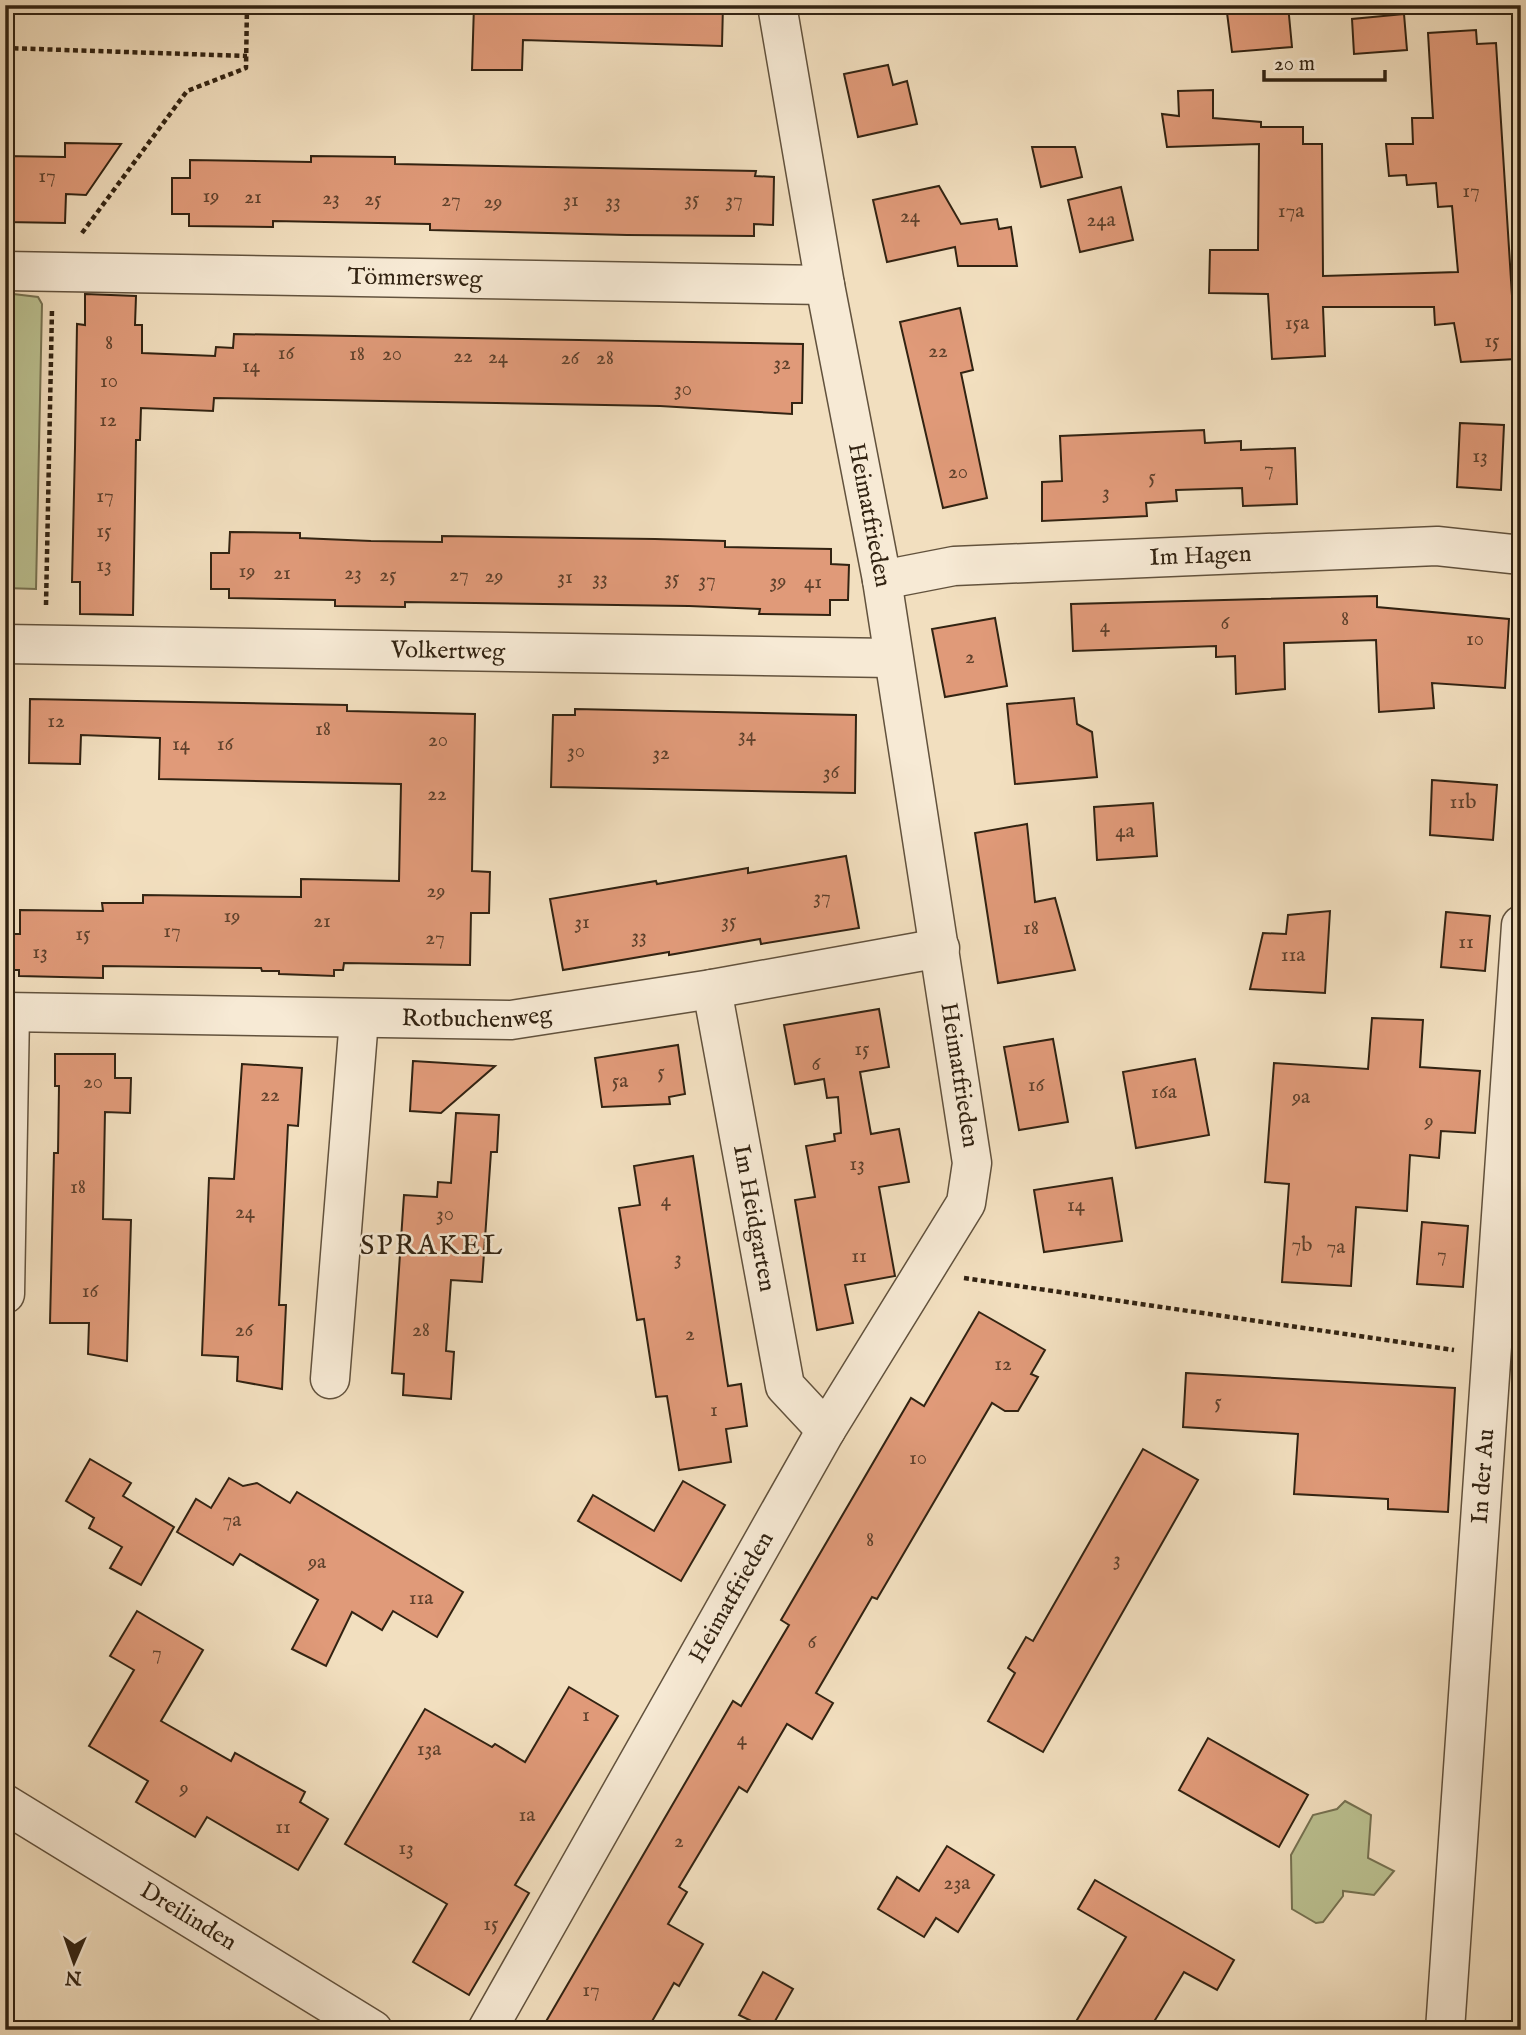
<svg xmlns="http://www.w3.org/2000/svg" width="1526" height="2035" font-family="'IM FELL English',serif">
	<rect width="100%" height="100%" fill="#f2dfbf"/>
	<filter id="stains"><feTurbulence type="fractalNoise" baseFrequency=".00286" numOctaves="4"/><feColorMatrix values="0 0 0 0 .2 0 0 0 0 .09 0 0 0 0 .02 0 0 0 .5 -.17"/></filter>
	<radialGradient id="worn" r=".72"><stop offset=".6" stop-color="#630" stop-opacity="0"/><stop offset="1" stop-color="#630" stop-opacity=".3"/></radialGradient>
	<!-- green -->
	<g fill="#bbc191" stroke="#767252" stroke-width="2">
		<polygon points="5,293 38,297 42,304 36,589 5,588"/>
		<polygon points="1345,1801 1371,1815 1368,1858 1394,1871 1374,1895 1343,1891 1343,1896 1323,1922 1316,1923 1292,1909 1291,1855 1313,1815 1337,1809"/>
	</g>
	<!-- building -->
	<g fill="#e09a79" stroke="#322312" stroke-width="2">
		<polygon points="474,5 723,5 722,46 523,40 522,70 472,70"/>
		<polygon points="1226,5 1288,5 1292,47 1232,52"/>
		<polygon points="1404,14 1407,50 1354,54 1352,19"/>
		<polygon points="1476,30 1477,44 1496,43 1516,359 1461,362 1454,323 1435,325 1434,307 1323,307 1325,356 1272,359 1268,294 1209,293 1210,250 1258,250 1259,144 1167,147 1162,114 1179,116 1178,91 1213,90 1213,118 1261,122 1261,127 1303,127 1303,144 1322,144 1323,276 1458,272 1452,206 1438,207 1436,183 1407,185 1406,175 1389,176 1386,144 1413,144 1412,118 1433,118 1428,33"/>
		<polygon points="888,65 893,85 907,81 917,124 858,137 844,74"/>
		<polygon points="65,143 121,144 86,195 66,194 65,223 5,222 5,156 65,157"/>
		<polygon points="1032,147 1075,147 1082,177 1041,187"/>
		<polygon points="311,156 395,157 395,164 756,171 755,176 774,177 773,225 754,224 754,236 627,235 430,230 430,224 273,221 273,227 189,226 189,214 172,214 172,178 190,178 190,160 311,162"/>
		<polygon points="939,186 961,224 997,219 999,229 1011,227 1017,266 958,266 955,247 887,262 873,200"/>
		<polygon points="1121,187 1133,240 1080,252 1068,200"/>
		<polygon points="85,294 136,296 135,325 142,325 142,353 215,356 216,347 233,348 234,334 803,344 802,403 792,403 792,414 660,406 214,398 213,411 141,408 140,440 136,440 133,615 80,614 80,582 72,582 75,448 77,324 85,325"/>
		<polygon points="960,308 973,370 961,373 987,498 943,508 900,322"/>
		<polygon points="1460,423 1504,425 1501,490 1457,487"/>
		<polygon points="1204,430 1205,443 1241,441 1241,450 1295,448 1297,504 1243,506 1242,488 1176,490 1177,501 1146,503 1147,516 1042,521 1042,482 1062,481 1060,436"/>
		<polygon points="230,532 300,533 300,538 371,541 442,542 442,536 655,539 725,541 725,547 831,549 831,564 849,565 848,600 830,600 830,615 759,614 760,609 689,606 405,602 405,607 335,606 335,600 229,598 229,589 211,589 211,553 229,553"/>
		<polygon points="1377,596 1377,607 1509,619 1505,688 1432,683 1434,708 1379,712 1376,640 1284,643 1285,689 1236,694 1235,656 1216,657 1216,646 1073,651 1071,604"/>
		<polygon points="995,618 1007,686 945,697 932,629"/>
		<polygon points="1074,698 1077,724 1092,732 1097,777 1015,784 1007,704"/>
		<polygon points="30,699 347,705 347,711 475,714 472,871 490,872 489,913 471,913 470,965 344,963 343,970 334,970 334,976 279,974 279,971 262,971 261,968 103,966 103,978 19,976 19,970 5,970 5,934 20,934 20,910 103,911 102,903 143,903 143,895 301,897 301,879 399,881 401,784 159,779 160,738 81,735 80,764 29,763"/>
		<polygon points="575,709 856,715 855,793 551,787 553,715 575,715"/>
		<polygon points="1432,780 1497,785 1493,840 1430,835"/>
		<polygon points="1153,803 1157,856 1097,860 1094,807"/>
		<polygon points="1027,824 1035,902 1055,898 1075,970 998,983 975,833"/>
		<polygon points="846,856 859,928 761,944 760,939 669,955 669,952 563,970 550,899 656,881 657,884 748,868 748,873"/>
		<polygon points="1330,911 1325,993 1250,989 1263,933 1286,934 1288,915"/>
		<polygon points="1446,912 1490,916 1485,971 1441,967"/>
		<polygon points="879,1009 889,1067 860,1072 871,1134 899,1129 909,1182 879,1187 895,1276 845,1285 853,1323 817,1330 795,1200 815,1197 806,1146 835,1141 834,1134 841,1133 838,1097 827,1098 824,1079 795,1084 784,1025"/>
		<polygon points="1372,1018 1423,1020 1420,1067 1480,1071 1475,1133 1441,1131 1439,1158 1410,1155 1407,1211 1356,1207 1351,1286 1282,1282 1289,1184 1265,1182 1274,1063 1368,1069"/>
		<polygon points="1053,1039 1068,1122 1019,1130 1004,1047"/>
		<polygon points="678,1045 685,1094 669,1097 670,1104 602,1107 595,1058"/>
		<polygon points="55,1054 115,1054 115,1078 131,1078 130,1113 105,1112 103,1219 131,1220 127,1361 88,1354 89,1323 50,1323 54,1153 58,1153 59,1086 55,1086"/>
		<polygon points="1195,1059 1209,1135 1136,1148 1123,1072"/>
		<polygon points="413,1061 495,1066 441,1113 410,1111"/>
		<polygon points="242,1064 302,1068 298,1126 288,1125 279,1305 286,1305 282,1389 237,1381 238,1357 202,1355 209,1178 234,1179"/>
		<polygon points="456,1113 499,1115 497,1152 491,1152 482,1282 451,1280 446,1351 454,1352 451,1399 403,1395 404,1374 392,1373 404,1195 437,1197 438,1182 451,1183"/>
		<polygon points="693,1156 728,1386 741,1384 747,1426 726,1429 731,1462 679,1470 667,1396 656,1397 644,1319 637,1320 619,1208 640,1205 634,1166"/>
		<polygon points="1112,1178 1122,1241 1044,1252 1034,1190"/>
		<polygon points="1422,1222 1468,1226 1463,1287 1417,1284"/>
		<polygon points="979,1312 1045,1350 1031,1374 1038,1377 1018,1411 1005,1411 992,1403 877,1599 872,1597 816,1693 833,1703 812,1739 787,1724 747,1792 739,1787 679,1887 687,1892 668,1924 703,1944 679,1986 674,1983 647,2030 541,2030 733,1701 741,1706 789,1625 781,1620 911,1398 924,1406"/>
		<polygon points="1186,1373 1455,1388 1448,1512 1388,1509 1388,1499 1294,1494 1298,1434 1183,1427"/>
		<polygon points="1143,1449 1198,1480 1043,1752 988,1721 1015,1673 1008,1668 1026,1637 1033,1641"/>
		<polygon points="90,1459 131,1483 123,1496 174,1527 141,1585 110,1568 122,1547 89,1528 94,1518 66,1501"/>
		<polygon points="229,1478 243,1486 257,1483 290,1503 297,1492 463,1592 437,1637 393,1611 382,1630 352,1612 326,1666 292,1649 318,1600 240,1554 233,1565 177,1532 196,1499 211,1508"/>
		<polygon points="683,1481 725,1505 681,1581 578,1521 593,1495 654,1531"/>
		<polygon points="137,1611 203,1650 161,1721 231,1761 235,1753 305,1792 300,1802 328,1819 298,1870 207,1817 195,1837 136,1802 148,1781 89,1746 134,1670 110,1656"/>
		<polygon points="569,1687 618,1716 515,1885 529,1893 469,1995 413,1962 447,1904 345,1844 425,1709 492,1747 495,1744 525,1762"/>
		<polygon points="1208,1738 1308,1795 1279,1847 1179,1790"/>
		<polygon points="947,1846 994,1875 958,1932 936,1918 924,1937 878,1909 897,1877 919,1891"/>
		<polygon points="1095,1880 1234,1960 1217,1990 1184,1972 1149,2030 1071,2030 1126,1937 1078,1909"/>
		<polygon points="763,1972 793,1989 770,2030 739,2015"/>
	</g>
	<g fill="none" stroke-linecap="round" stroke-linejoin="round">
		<!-- minor casing -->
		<g stroke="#62523d" stroke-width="41">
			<g id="minor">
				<path id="s1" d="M5,271L825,285"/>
				<path id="s2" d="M882,580L954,566L1437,546L1521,555"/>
				<path id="s3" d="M5,644L891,658"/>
				<path id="s4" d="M712,989L785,1386L826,1430"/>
				<path id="s5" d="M5,1012L511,1020L712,989L940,948"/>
				<polyline points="5,1294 10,1012"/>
				<polyline points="330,1379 359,1019"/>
				<path id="s6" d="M5,1804L373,2030"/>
				<path id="s7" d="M487,2030L826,1430L966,1203L972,1163L882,580L825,285L777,5"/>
				<path id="s8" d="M1445,2030L1521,925"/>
			</g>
		</g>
		<!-- path -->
		<g stroke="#322312" stroke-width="4.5" stroke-dasharray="5 3.5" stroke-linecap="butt">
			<polyline points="5,48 247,56"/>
			<polyline points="82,233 187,91 246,68 247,5"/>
			<polyline points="46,605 52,309"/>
			<polyline points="964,1278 1454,1350"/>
		</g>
		<!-- minor -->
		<use href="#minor" stroke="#f7ead5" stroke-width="38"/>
	</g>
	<g text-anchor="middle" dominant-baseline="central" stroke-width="5" stroke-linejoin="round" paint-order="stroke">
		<!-- number labels -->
		<g font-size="21" fill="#5e412c">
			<text x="47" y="176">17</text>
			<text x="1471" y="191">17</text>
			<text x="211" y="196">19</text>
			<text x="253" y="197">21</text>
			<text x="331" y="198">23</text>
			<text x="373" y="199">25</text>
			<text x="692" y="199">35</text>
			<text x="451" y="200">27</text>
			<text x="571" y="200">31</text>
			<text x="734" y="200">37</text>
			<text x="613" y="201">33</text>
			<text x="493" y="202">29</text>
			<text x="1291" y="211">17a</text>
			<text x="910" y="216">24</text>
			<text x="1101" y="220">24a</text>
			<text x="1297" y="323">15a</text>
			<text x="1492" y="341">15</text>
			<text x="109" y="343">8</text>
			<text x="938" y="351">22</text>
			<text x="286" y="353">16</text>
			<text x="357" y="354">18</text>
			<text x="392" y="354">20</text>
			<text x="463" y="356">22</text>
			<text x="498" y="357">24</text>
			<text x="570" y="358">26</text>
			<text x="605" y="358">28</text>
			<text x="782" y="363">32</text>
			<text x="251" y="366">14</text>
			<text x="109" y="381">10</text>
			<text x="683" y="389">30</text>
			<text x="108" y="420">12</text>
			<text x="1480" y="456">13</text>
			<text x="1269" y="469">7</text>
			<text x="958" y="472">20</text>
			<text x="1152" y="477">5</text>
			<text x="1106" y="492">3</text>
			<text x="105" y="496">17</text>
			<text x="104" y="531">15</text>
			<text x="104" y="565">13</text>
			<text x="247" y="571">19</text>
			<text x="282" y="573">21</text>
			<text x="353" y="573">23</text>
			<text x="388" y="575">25</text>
			<text x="459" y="575">27</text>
			<text x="494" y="576">29</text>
			<text x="565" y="577">31</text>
			<text x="600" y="578">33</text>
			<text x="672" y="578">35</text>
			<text x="707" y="580">37</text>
			<text x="778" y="581">39</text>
			<text x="813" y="582">41</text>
			<text x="1345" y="619">8</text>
			<text x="1225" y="623">6</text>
			<text x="1105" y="626">4</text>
			<text x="1475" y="639">10</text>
			<text x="970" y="657">2</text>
			<text x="56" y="721">12</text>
			<text x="323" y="729">18</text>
			<text x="747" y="735">34</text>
			<text x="438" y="740">20</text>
			<text x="181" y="744">14</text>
			<text x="225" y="744">16</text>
			<text x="576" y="751">30</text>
			<text x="661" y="753">32</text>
			<text x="831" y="772">36</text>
			<text x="437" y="794">22</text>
			<text x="1463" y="802">11b</text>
			<text x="1125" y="831">4a</text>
			<text x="436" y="891">29</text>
			<text x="822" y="897">37</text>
			<text x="232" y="916">19</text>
			<text x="322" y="921">21</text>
			<text x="729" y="921">35</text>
			<text x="582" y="922">31</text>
			<text x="1031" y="928">18</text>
			<text x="172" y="931">17</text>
			<text x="83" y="934">15</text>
			<text x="639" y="936">33</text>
			<text x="435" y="938">27</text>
			<text x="1466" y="942">11</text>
			<text x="40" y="952">13</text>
			<text x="1293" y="955">11a</text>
			<text x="862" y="1049">15</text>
			<text x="816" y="1064">6</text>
			<text x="661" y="1072">5</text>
			<text x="620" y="1081">5a</text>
			<text x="93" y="1082">20</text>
			<text x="1036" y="1085">16</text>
			<text x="1164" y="1092">16a</text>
			<text x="270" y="1095">22</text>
			<text x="1301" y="1097">9a</text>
			<text x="1429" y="1121">9</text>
			<text x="857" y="1164">13</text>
			<text x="78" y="1187">18</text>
			<text x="666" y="1200">4</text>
			<text x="1076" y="1205">14</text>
			<text x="245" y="1212">24</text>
			<text x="445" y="1214">30</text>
			<text x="1302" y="1245">7b</text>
			<text x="1336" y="1247">7a</text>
			<text x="1442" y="1255">7</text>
			<text x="859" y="1256">11</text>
			<text x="678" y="1258">3</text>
			<text x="90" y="1291">16</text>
			<text x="244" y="1330">26</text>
			<text x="421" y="1330">28</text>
			<text x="690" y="1334">2</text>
			<text x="1003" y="1364">12</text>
			<text x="1218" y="1402">5</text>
			<text x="714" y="1410">1</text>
			<text x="918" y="1458">10</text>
			<text x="232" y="1520">7a</text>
			<text x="870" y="1540">8</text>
			<text x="1117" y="1559">3</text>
			<text x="317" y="1562">9a</text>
			<text x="421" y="1598">11a</text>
			<text x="812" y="1642">6</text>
			<text x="157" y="1653">7</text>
			<text x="586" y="1715">1</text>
			<text x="742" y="1739">4</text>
			<text x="429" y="1749">13a</text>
			<text x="184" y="1788">9</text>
			<text x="527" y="1815">1a</text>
			<text x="283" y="1827">11</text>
			<text x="679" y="1841">2</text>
			<text x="406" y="1848">13</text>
			<text x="957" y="1883">23a</text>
			<text x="491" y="1924">15</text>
			<text x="591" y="1990">17</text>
		</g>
		<!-- street labels -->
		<g font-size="24" fill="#322312" stroke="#f7ead5">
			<text stroke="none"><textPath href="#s1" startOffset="410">Tömmersweg</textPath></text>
			<text transform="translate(869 515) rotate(79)">Heimatfrieden</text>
			<text stroke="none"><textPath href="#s2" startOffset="320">Im Hagen</textPath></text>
			<text stroke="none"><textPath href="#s3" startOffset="443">Volkertweg</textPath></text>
			<text stroke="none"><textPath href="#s5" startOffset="472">Rotbuchenweg</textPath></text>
			<text transform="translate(959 1075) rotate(81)">Heimatfrieden</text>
			<text stroke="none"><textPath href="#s4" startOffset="233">Im Heidgarten</textPath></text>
			<text stroke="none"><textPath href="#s8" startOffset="555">In der Au</textPath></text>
			<text stroke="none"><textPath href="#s7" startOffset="497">Heimatfrieden</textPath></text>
			<text stroke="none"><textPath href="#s6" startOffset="215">Dreilinden</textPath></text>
		</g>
		<!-- quarter labels -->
		<g font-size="28" letter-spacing="2" fill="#322312" stroke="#f7ead5">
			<text x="432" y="1246">SPRAKEL</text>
		</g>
	</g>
	<!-- margin -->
	<rect width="1526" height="2035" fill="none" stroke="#f2dfbf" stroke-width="28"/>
	<rect x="7" y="7" width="1512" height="2021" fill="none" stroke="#322312" stroke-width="3.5"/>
	<rect x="14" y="14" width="1498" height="2007" fill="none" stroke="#322312" stroke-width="2"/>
	<!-- north arrow -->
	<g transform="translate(74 1962) rotate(182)" stroke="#f7ead5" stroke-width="5" paint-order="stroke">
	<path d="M0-5L12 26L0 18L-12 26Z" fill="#322312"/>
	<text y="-10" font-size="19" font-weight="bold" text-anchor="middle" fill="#322312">N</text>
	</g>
	<!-- scale -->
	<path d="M1264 70v10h121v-10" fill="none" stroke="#322312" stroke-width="3.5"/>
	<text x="1274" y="70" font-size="21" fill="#322312" stroke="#f7ead5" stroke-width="5" paint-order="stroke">20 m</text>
	<rect width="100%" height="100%" filter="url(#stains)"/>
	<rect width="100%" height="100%" fill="url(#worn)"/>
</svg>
